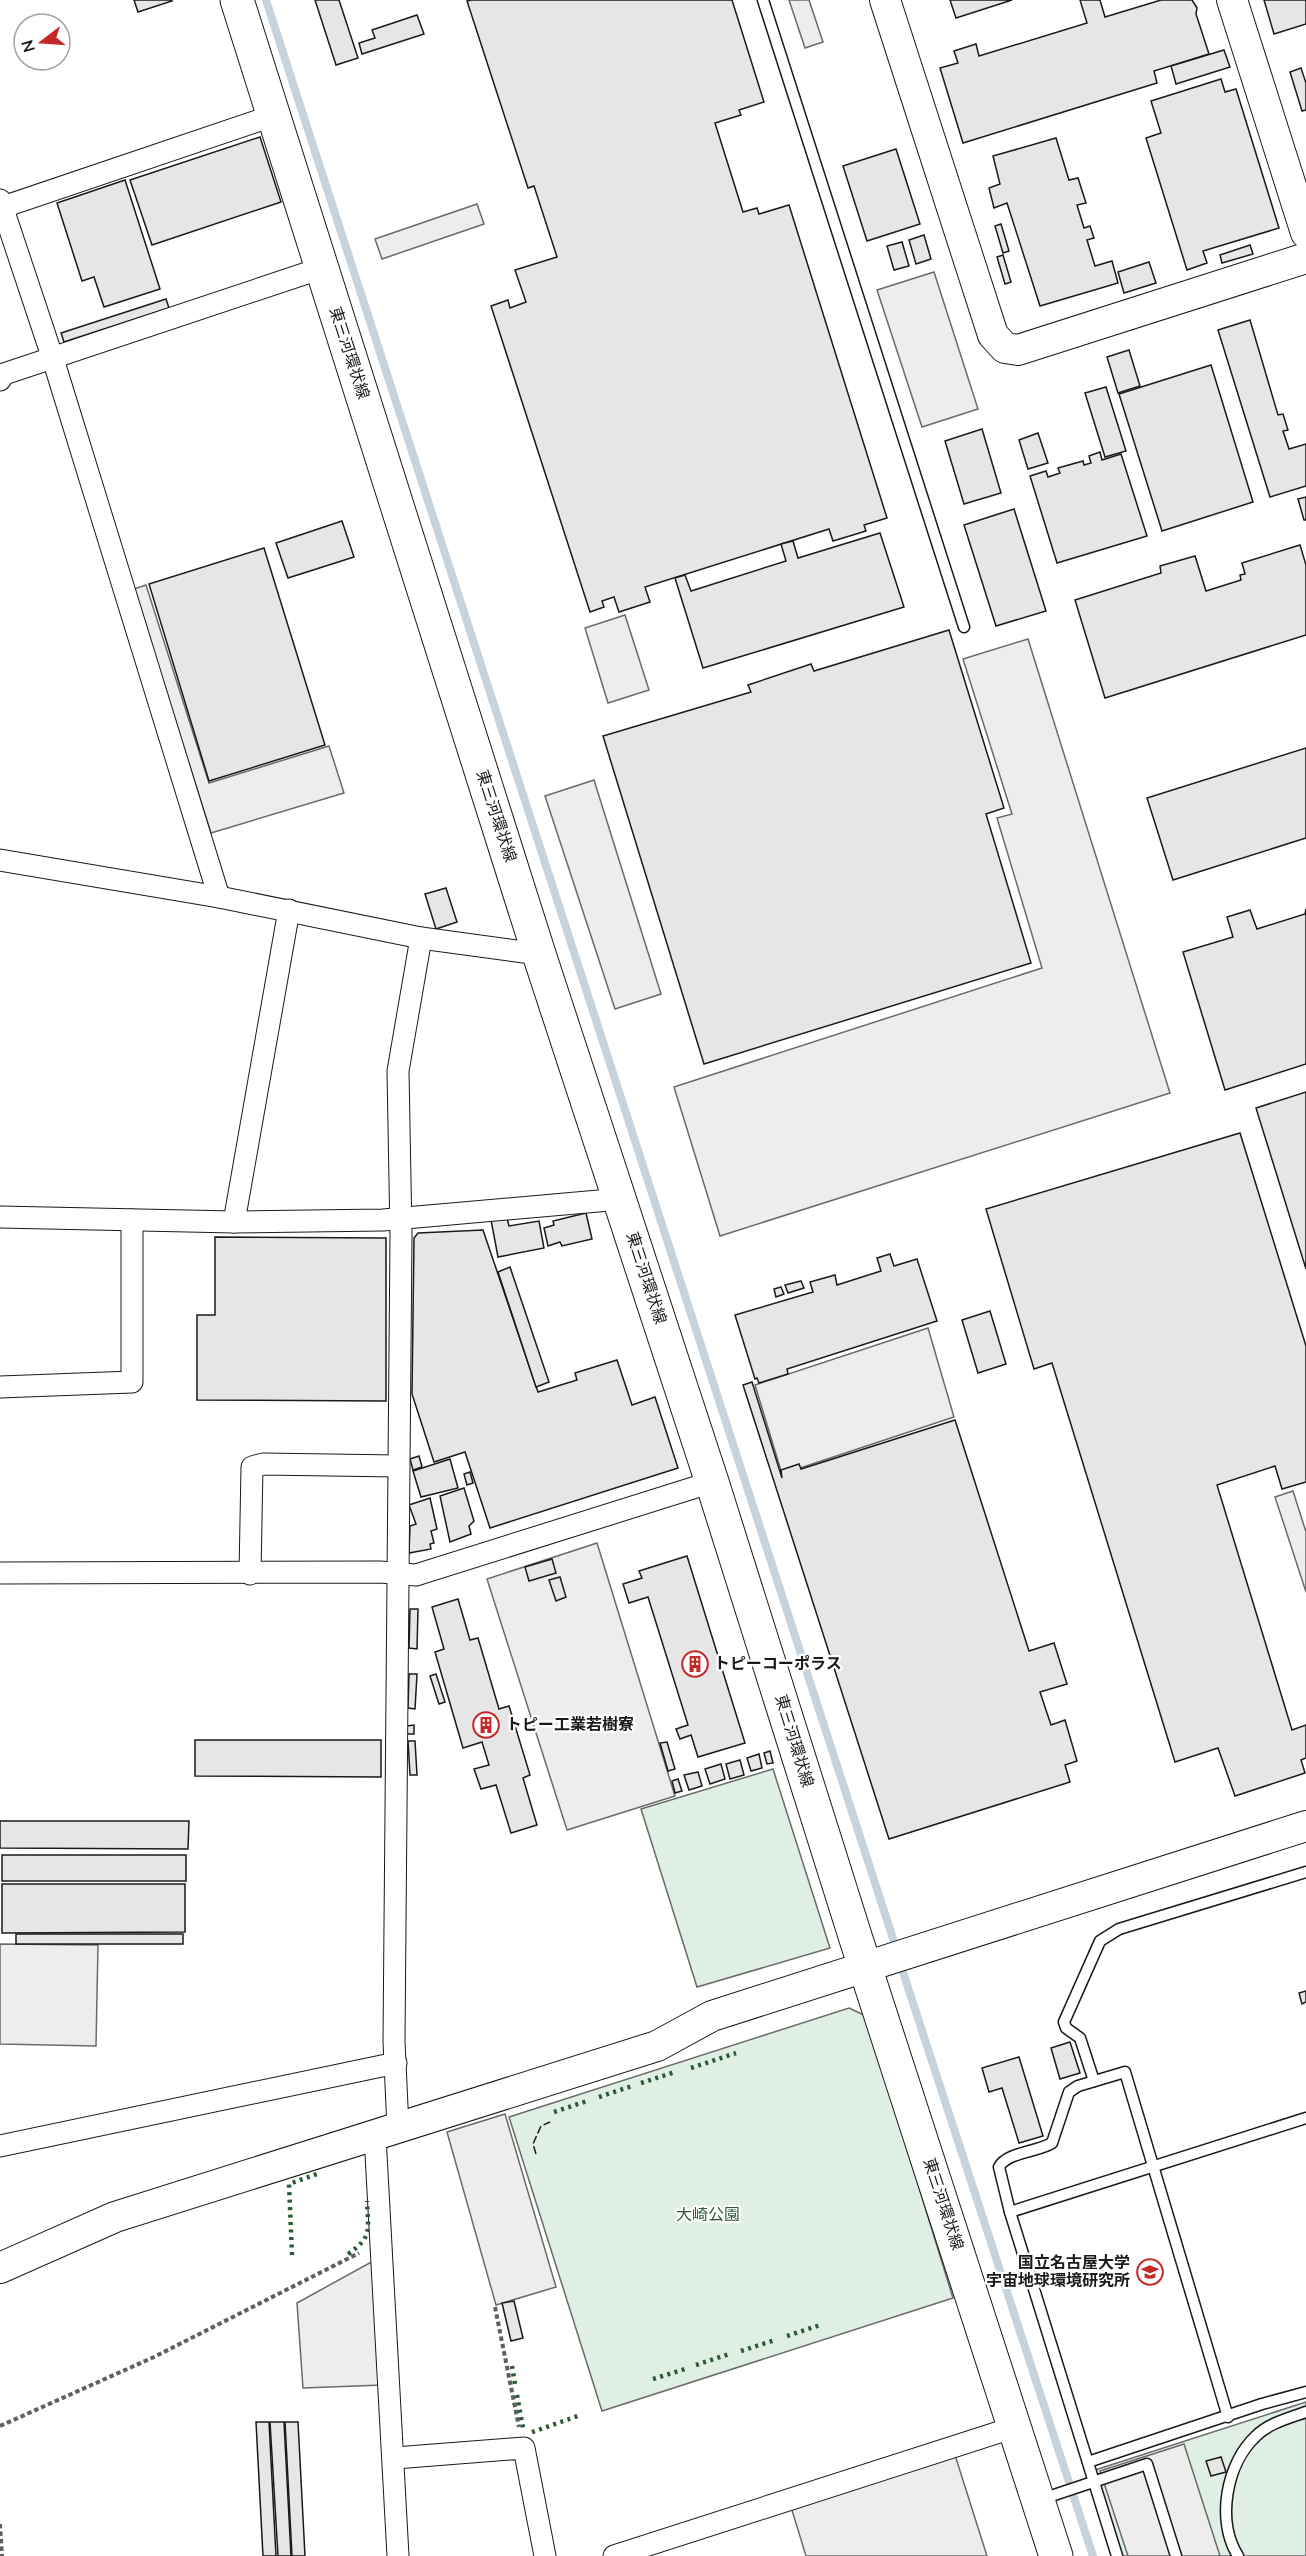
<svg xmlns="http://www.w3.org/2000/svg" width="1306" height="2556" font-family="'Nunito Sans','Noto Sans JP',sans-serif">
	<rect width="100%" height="100%" fill="#fff"/>
	<!-- green -->
	<g fill="#e0efe3" stroke="#6a6a6a" stroke-width="1.5">
		<polygon points="773,1769 830,1948 697,1987 641,1809"/>
		<polygon points="849,2008 866,2016 953,2298 602,2411 509,2117"/>
		<polygon points="1306,2402 1306,2556 1122,2556 1095,2470"/>
	</g>
	<!-- parking -->
	<g fill="#ededed" stroke="#6a6a6a" stroke-width="1.5">
		<polygon points="789,0 809,0 823,42 805,48"/>
		<polygon points="477,204 484,224 382,259 375,239"/>
		<polygon points="934,272 978,409 922,427 877,290"/>
		<polygon points="146,585 209,783 329,746 344,793 211,833 134,589"/>
		<polygon points="625,615 649,690 608,703 585,628"/>
		<polygon points="1028,639 1170,1093 720,1236 674,1087 1042,968 997,818 1012,814 963,659"/>
		<polygon points="594,780 661,994 615,1009 545,796"/>
		<polygon points="928,1328 954,1417 782,1474 755,1385"/>
		<polygon points="1293,1491 1306,1532 1306,1592 1275,1497"/>
		<polygon points="597,1543 675,1796 567,1830 487,1579"/>
		<polygon points="0,1944 98,1945 96,2046 0,2044"/>
		<polygon points="505,2114 556,2287 496,2305 447,2132"/>
		<polygon points="375,2260 383,2385 303,2388 297,2303"/>
		<polygon points="1184,2444 1220,2556 1128,2556 1100,2471"/>
		<polygon points="955,2455 987,2556 806,2556 791,2507"/>
	</g>
	<g fill="none" stroke-linecap="round" stroke-linejoin="round">
		<!-- stream -->
		<g stroke="#c6d2dc" stroke-width="8">
			<polyline points="266,0 897,1951"/>
			<polyline points="900,1963 1093,2556"/>
		</g>
	</g>
	<!-- building -->
	<g fill="#e6e6e6" stroke="#1a1a1a" stroke-width="1.5">
		<polygon points="134,0 171,0 172,1 138,12"/>
		<polygon points="315,0 339,0 358,58 336,65"/>
		<polygon points="471,0 732,0 764,102 739,110 741,115 715,123 743,212 757,208 759,214 789,205 887,518 864,525 866,531 833,541 829,529 645,587 650,602 619,612 614,597 602,601 604,607 590,612 491,306 508,300 510,308 526,302 515,270 557,257 534,186 528,188 467,1"/>
		<polygon points="950,0 1012,0 956,18"/>
		<polygon points="1080,0 1100,0 1105,17 1161,0 1192,0 1197,8 1196,14 1209,54 1154,71 1157,83 963,143 940,68 958,63 954,51 976,44 979,56 1087,23"/>
		<polygon points="1264,0 1306,0 1306,24 1274,34"/>
		<polygon points="417,15 424,34 362,54 359,43 375,38 372,30"/>
		<polygon points="1224,50 1230,67 1176,84 1171,66"/>
		<polygon points="1301,68 1306,83 1306,110 1302,111 1290,72"/>
		<polygon points="1221,79 1225,92 1236,89 1279,228 1203,251 1207,263 1187,270 1146,138 1161,133 1151,101"/>
		<polygon points="260,137 281,202 152,245 130,180"/>
		<polygon points="1056,138 1069,180 1078,178 1086,203 1077,205 1084,228 1090,226 1094,238 1087,240 1095,266 1112,261 1118,283 1040,306 1007,203 994,208 989,188 1000,184 993,156"/>
		<polygon points="896,149 920,224 867,241 843,166"/>
		<polygon points="125,180 160,289 104,307 94,277 82,281 57,203"/>
		<polygon points="1001,224 1009,251 1003,253 995,226"/>
		<polygon points="924,235 931,259 916,264 909,240"/>
		<polygon points="902,242 909,266 894,270 887,246"/>
		<polygon points="1250,245 1253,254 1222,263 1220,255"/>
		<polygon points="1003,255 1011,282 1005,284 997,257"/>
		<polygon points="1149,262 1156,283 1124,293 1118,272"/>
		<polygon points="166,299 169,308 64,342 61,333"/>
		<polygon points="1250,320 1278,415 1283,414 1288,430 1283,431 1289,449 1306,444 1306,486 1270,497 1218,330"/>
		<polygon points="1129,350 1140,386 1118,393 1107,357"/>
		<polygon points="1211,365 1253,502 1162,531 1119,394"/>
		<polygon points="1106,387 1126,451 1105,457 1085,393"/>
		<polygon points="982,429 1001,493 964,504 945,441"/>
		<polygon points="1038,433 1048,463 1028,469 1019,440"/>
		<polygon points="1100,452 1102,460 1121,454 1147,536 1057,563 1030,476 1046,471 1048,477 1060,473 1058,468 1083,461 1084,465 1091,463 1089,456"/>
		<polygon points="1306,497 1306,520 1304,520 1298,499"/>
		<polygon points="1014,509 1046,611 996,626 964,525"/>
		<polygon points="342,521 354,557 288,578 276,543"/>
		<polygon points="880,533 904,607 703,668 675,578 685,575 691,591 786,561 781,544 793,541 798,558"/>
		<polygon points="1300,545 1306,565 1306,635 1105,698 1075,600 1161,573 1160,566 1195,556 1206,591 1241,580 1240,575 1245,574 1242,563"/>
		<polygon points="264,548 325,745 209,781 149,584"/>
		<polygon points="949,630 1004,808 986,814 1031,963 704,1064 603,736 751,692 748,685 811,664 814,671"/>
		<polygon points="1306,748 1306,838 1173,880 1147,798"/>
		<polygon points="446,888 457,922 436,929 425,894"/>
		<polygon points="1306,909 1306,1064 1225,1090 1183,952 1233,937 1227,917 1250,910 1257,929 1305,914"/>
		<polygon points="1306,1092 1306,1269 1256,1108"/>
		<polygon points="1240,1133 1306,1346 1306,1482 1282,1489 1275,1466 1217,1485 1292,1730 1306,1725 1306,1758 1301,1760 1305,1773 1235,1796 1218,1748 1175,1762 1052,1363 1034,1369 986,1209"/>
		<polygon points="586,1213 592,1239 562,1246 560,1242 548,1246 544,1228 554,1225 553,1221"/>
		<polygon points="507,1218 509,1226 539,1221 544,1248 498,1257 491,1220"/>
		<polygon points="483,1230 538,1392 577,1380 575,1373 617,1360 632,1405 655,1397 678,1468 490,1528 465,1452 434,1462 412,1394 414,1238 418,1233"/>
		<polygon points="215,1237 386,1238 386,1401 197,1400 197,1315 215,1315"/>
		<polygon points="890,1254 894,1266 917,1259 937,1321 787,1369 788,1374 759,1383 757,1378 755,1379 735,1315 813,1292 810,1282 835,1275 837,1285 881,1271 877,1258"/>
		<polygon points="510,1267 549,1382 536,1387 498,1272"/>
		<polygon points="801,1281 804,1288 788,1293 785,1285"/>
		<polygon points="781,1287 784,1294 776,1297 774,1289"/>
		<polygon points="990,1311 1006,1364 978,1373 962,1320"/>
		<polygon points="752,1382 782,1478 781,1470 799,1464 801,1469 955,1420 1029,1651 1054,1643 1067,1684 1040,1692 1051,1725 1065,1720 1077,1761 1065,1765 1070,1782 889,1839 743,1385"/>
		<polygon points="419,1456 422,1467 413,1470 410,1459"/>
		<polygon points="450,1459 458,1488 421,1497 413,1471"/>
		<polygon points="470,1472 473,1483 467,1485 464,1474"/>
		<polygon points="464,1488 474,1521 469,1526 471,1534 450,1542 440,1496"/>
		<polygon points="430,1498 437,1529 431,1531 434,1543 430,1544 431,1549 409,1553 410,1526 416,1524 409,1505"/>
		<polygon points="687,1556 745,1743 698,1757 691,1735 680,1739 676,1729 688,1725 648,1597 629,1603 623,1584 642,1578 639,1571"/>
		<polygon points="552,1559 556,1573 529,1581 525,1567"/>
		<polygon points="560,1577 566,1597 556,1601 549,1580"/>
		<polygon points="458,1599 470,1640 478,1638 499,1709 509,1706 530,1775 523,1778 537,1825 511,1833 496,1785 481,1789 474,1769 489,1765 482,1742 463,1748 435,1652 444,1649 432,1607"/>
		<polygon points="410,1609 418,1609 417,1649 409,1648"/>
		<polygon points="409,1674 417,1674 415,1709 408,1708"/>
		<polygon points="436,1674 445,1702 439,1704 430,1676"/>
		<polygon points="414,1725 414,1734 407,1734 407,1726"/>
		<polygon points="195,1740 381,1740 381,1777 195,1776"/>
		<polygon points="408,1741 415,1741 417,1775 410,1775"/>
		<polygon points="667,1742 675,1769 668,1771 660,1743"/>
		<polygon points="770,1751 773,1763 767,1764 764,1753"/>
		<polygon points="759,1754 762,1768 751,1771 747,1758"/>
		<polygon points="740,1760 744,1775 730,1779 726,1764"/>
		<polygon points="721,1764 725,1779 710,1784 705,1769"/>
		<polygon points="698,1772 702,1786 689,1790 684,1775"/>
		<polygon points="678,1779 682,1791 675,1793 672,1781"/>
		<polygon points="0,1821 189,1821 188,1849 0,1848"/>
		<rect x="2" y="1855" width="184" height="26"/>
		<polygon points="2,1884 185,1884 185,1932 2,1933"/>
		<rect x="16" y="1934" width="167" height="10"/>
		<polygon points="1306,1991 1306,2002 1302,2004 1299,1993"/>
		<polygon points="1070,2042 1080,2073 1060,2079 1051,2048"/>
		<polygon points="1019,2057 1043,2136 1019,2143 1002,2088 989,2092 982,2068"/>
		<polygon points="514,2301 523,2338 511,2341 502,2303"/>
		<polygon points="256,2422 269,2422 276,2556 263,2556"/>
		<polygon points="270,2422 284,2422 291,2556 278,2556"/>
		<polygon points="285,2422 298,2422 305,2556 292,2556"/>
		<polygon points="1221,2457 1226,2472 1211,2476 1206,2461"/>
	</g>
	<g fill="none" stroke-linecap="round" stroke-linejoin="round">
		<!-- lane casing -->
		<g stroke="#1a1a1a" stroke-width="13">
			<g id="lane">
				<polyline points="763,0 964,627"/>
				<polyline points="1094,2081 1080,2038 1066,2028 1064,2022 1100,1941 1119,1929 1306,1872"/>
				<polyline points="1010,2212 1306,2118"/>
				<polyline points="1088,2462 1262,2404 1306,2392"/>
				<polyline points="1042,2499 1147,2464 1176,2556"/>
				<path d="M1117,2556L1010,2212L999,2167C1007,2152 1038,2152 1052,2143L1069,2092L1078,2086L1125,2072L1228,2417"/>
				<path d="M1238,2556C1216,2521 1226,2464 1256,2436C1269,2423 1289,2418 1306,2412"/>
			</g>
		</g>
		<!-- street casing -->
		<g stroke="#1a1a1a" stroke-width="23">
			<g id="street">
				<polyline points="0,200 53,359 219,897"/>
				<polyline points="0,208 275,115"/>
				<polyline points="0,380 4,374 322,268"/>
				<polyline points="0,860 219,897 421,938 539,954"/>
				<polyline points="0,1217 234,1222 383,1220 621,1199"/>
				<polyline points="234,1222 289,910"/>
				<polyline points="0,1387 132,1382 132,1220"/>
				<polyline points="0,1573 380,1572 416,1575 712,1482"/>
				<polyline points="250,1574 252,1467 263,1464 398,1466"/>
				<polyline points="398,2128 394,2041 401,1235 398,1071 421,938"/>
				<polyline points="375,2136 398,2556"/>
				<polyline points="0,2146 396,2063"/>
				<polyline points="395,2458 524,2448 545,2556"/>
				<polyline points="614,2556 1015,2427"/>
			</g>
		</g>
		<!-- secondary casing -->
		<g stroke="#1a1a1a" stroke-width="32">
			<g id="secondary">
				<polyline points="885,0 993,335 1005,348 1018,350 1306,258"/>
				<polyline points="1232,0 1306,233"/>
				<polyline points="0,2268 115,2217 657,2046 712,2016 1306,1826"/>
			</g>
		</g>
		<!-- primary casing -->
		<g stroke="#1a1a1a" stroke-width="35">
			<polyline id="primary" points="237,0 539,954 712,1482 856,1939 1056,2556"/>
		</g>
		<!-- path -->
		<g stroke="#5f5f5f" stroke-width="4" stroke-dasharray="4.5 3" stroke-linecap="butt">
			<polyline points="495,2307 519,2427"/>
			<polyline points="0,2426 154,2357 359,2253"/>
			<polyline points="0,2524 2,2556"/>
		</g>
		<!-- lane -->
		<use href="#lane" stroke="#fff" stroke-width="10"/>
		<!-- street -->
		<use href="#street" stroke="#fff" stroke-width="21"/>
		<!-- secondary -->
		<use href="#secondary" stroke="#fff" stroke-width="30"/>
		<!-- primary -->
		<use href="#primary" stroke="#fff" stroke-width="33"/>
		<!-- hedge -->
		<g stroke="#2b5a34" stroke-width="4.5" stroke-dasharray="3 4.5" stroke-linecap="butt">
			<polyline points="691,2068 736,2053"/>
			<polyline points="641,2083 675,2072"/>
			<polyline points="599,2097 632,2086"/>
			<polyline points="554,2112 587,2101"/>
			<path d="M348,2254C373,2237 368,2229 367,2201"/>
			<polyline points="292,2255 289,2184 317,2174"/>
			<polyline points="787,2336 820,2325"/>
			<polyline points="741,2351 775,2340"/>
			<polyline points="696,2365 729,2354"/>
			<polyline points="512,2366 515,2384"/>
			<polyline points="653,2379 685,2369"/>
			<polyline points="517,2395 523,2428"/>
			<polyline points="532,2432 578,2416"/>
		</g>
		<!-- fence -->
		<polyline stroke="#1a1a1a" stroke-width="1.5" stroke-dasharray="8 3" stroke-linecap="butt" points="536,2154 533,2144 541,2126 550,2122"/>
	</g>
	<!-- icons -->
	<defs>
		<g id="building-ring" transform="scale(1.35)"><circle r="9.5" fill="#fff" stroke="#c62828" stroke-width="1.5"/><path d="M-4-6H4V6H1V3H-1V6H-4ZM-2.5-4.3h1.7v1.8h-1.7ZM.8-4.3h1.7v1.8H.8ZM-2.5-1h1.7V.8h-1.7ZM.8-1h1.7V.8H.8Z" fill="#c62828"/></g>
		<g id="university-ring" transform="scale(1.35)"><circle r="9.5" fill="#fff" stroke="#c62828" stroke-width="1.5"/><path d="M0-5L7-2L0 1L-7-2ZM-4 1L0 2.5L4 1V4Q0 6-4 4Z" fill="#c62828"/></g>
	</defs>
	<g fill-rule="evenodd">
		<use href="#building-ring" x="695" y="1664"/>
		<use href="#building-ring" x="486" y="1725"/>
		<use href="#university-ring" x="1150" y="2272"/>
	</g>
	<g text-anchor="middle" dominant-baseline="central" stroke-width="4.5" stroke-linejoin="round" paint-order="stroke">
		<!-- street labels -->
		<g font-size="16" fill="#1a1a1a" stroke="#fff">
			<text transform="translate(349 353) rotate(72)">東三河環状線</text>
			<text transform="translate(496 816) rotate(72)">東三河環状線</text>
			<text transform="translate(646 1278) rotate(72)">東三河環状線</text>
			<text transform="translate(794 1741) rotate(73)">東三河環状線</text>
			<text transform="translate(943 2204) rotate(72)">東三河環状線</text>
		</g>
		<!-- poi labels -->
		<g font-size="16" font-weight="bold" fill="#1a1a1a" stroke="#fff" text-anchor="start">
			<text x="714" y="1664">トピーコーポラス</text>
			<text x="506" y="1725">トピー工業若樹寮</text>
			<text x="1130" y="2263" text-anchor="end">国立名古屋大学<tspan x="1130" dy="18">宇宙地球環境研究所</tspan></text>
		</g>
		<!-- park labels -->
		<g font-size="16" fill="#2b5a34" stroke="#fff">
			<text x="708" y="2215">大崎公園</text>
		</g>
	</g>
	<!-- north arrow -->
	<g transform="translate(42 42) rotate(253)"><circle r="28" fill="#ffffff" stroke="#a3a3a3" stroke-width="1.5"/>
	<path d="M0-4.5L10 22L0 15L-10 22Z" fill="#c62828"/>
	<text y="-9" font-size="16" font-weight="bold" text-anchor="middle" fill="#1a1a1a">N</text>
	</g>
</svg>
